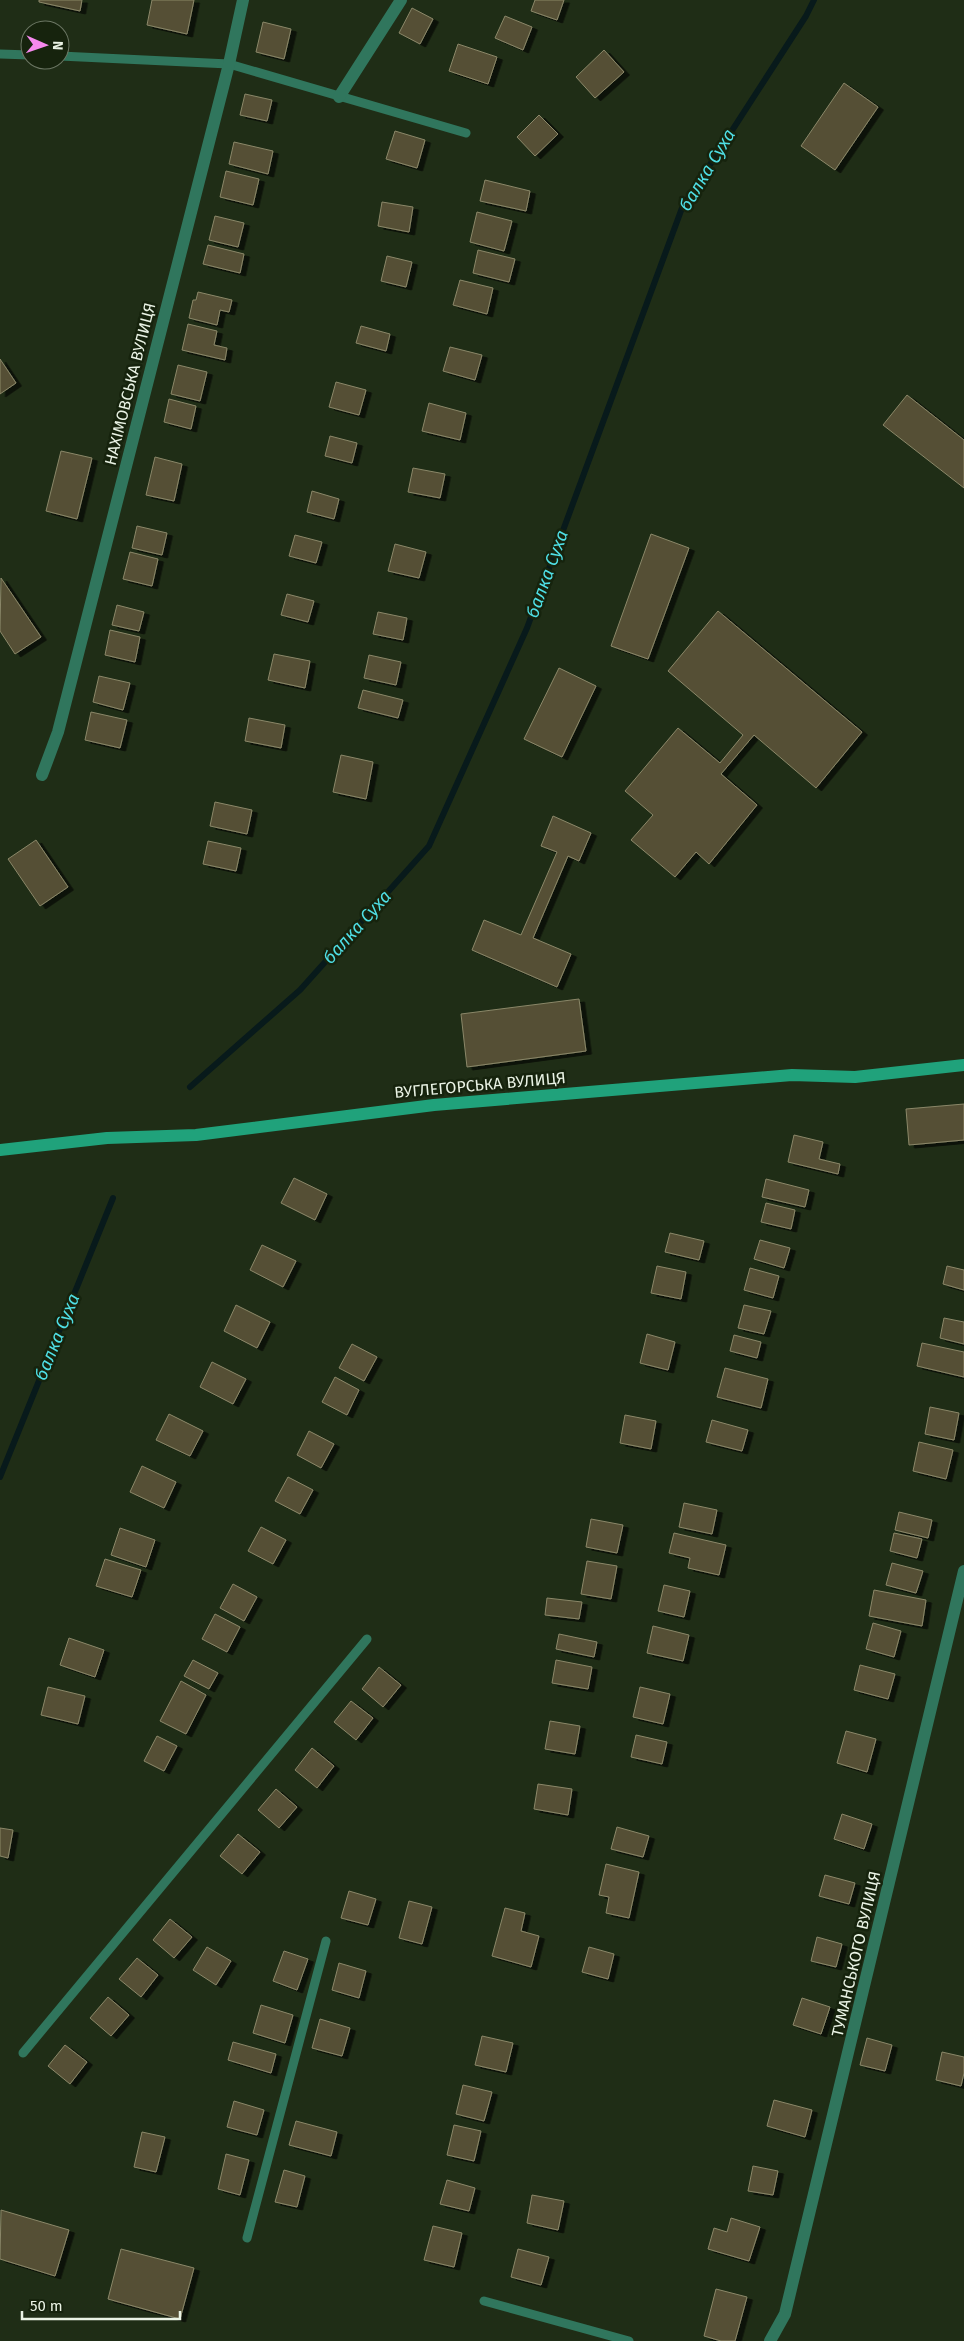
<svg xmlns="http://www.w3.org/2000/svg" width="964" height="2341" font-family="'Fira Sans',sans-serif">
	<defs>
		<filter id="shadow"><feDropShadow dx="5.5" dy="3" stdDeviation="0" flood-color="#0009"/></filter>
	</defs>
	<rect width="100%" height="100%" fill="#1f2d16"/>
	<g fill="none" stroke-linecap="round" stroke-linejoin="round">
		<!-- stream -->
		<g stroke="#081a1b" stroke-width="6">
			<polyline points="190,1087 300,990 429,846 527,628 682,208 806,16 814,0"/>
			<polyline points="0,1477 113,1198"/>
		</g>
	</g>
	<!-- building -->
	<g fill="#545034" stroke="#8b8769" filter="url(#shadow)">
		<polygon points="39,0 82,0 80,11 39,2"/>
		<polygon points="152,0 194,0 187,34 147,25"/>
		<polygon points="535,0 564,0 557,20 531,11"/>
		<polygon points="412,8 433,19 420,44 399,33"/>
		<polygon points="505,16 532,27 523,50 495,38"/>
		<polygon points="263,22 291,29 284,59 256,52"/>
		<polygon points="458,44 497,57 488,84 449,71"/>
		<polygon points="604,50 624,72 595,98 576,77"/>
		<polygon points="844,83 878,107 835,170 801,146"/>
		<polygon points="245,94 272,100 267,121 240,115"/>
		<polygon points="539,115 558,134 535,156 517,137"/>
		<polygon points="395,131 425,140 417,168 386,159"/>
		<polygon points="234,142 273,151 268,174 229,164"/>
		<polygon points="226,171 259,179 253,205 220,197"/>
		<polygon points="485,180 530,191 526,211 480,201"/>
		<polygon points="382,202 413,207 409,232 378,226"/>
		<polygon points="477,212 512,221 504,251 470,242"/>
		<polygon points="215,216 244,223 238,247 209,240"/>
		<polygon points="208,245 244,254 240,273 203,264"/>
		<polygon points="478,250 515,259 509,282 473,273"/>
		<polygon points="387,256 412,262 406,287 381,281"/>
		<polygon points="460,280 493,288 487,314 453,305"/>
		<polygon points="198,292 232,300 229,312 220,310 217,325 189,318 193,300 196,300"/>
		<polygon points="188,324 217,331 214,345 227,348 225,360 182,350"/>
		<polygon points="361,326 390,334 386,351 356,343"/>
		<polygon points="450,347 482,355 475,380 443,371"/>
		<polygon points="0,359 16,383 0,394"/>
		<polygon points="178,365 207,372 200,401 171,394"/>
		<polygon points="336,382 366,390 359,415 329,407"/>
		<polygon points="907,395 964,440 964,488 883,425"/>
		<polygon points="169,399 196,406 191,429 164,422"/>
		<polygon points="429,403 466,413 460,440 422,431"/>
		<polygon points="330,436 357,443 352,463 325,456"/>
		<polygon points="61,451 92,458 77,519 46,511"/>
		<polygon points="155,457 182,464 174,501 146,495"/>
		<polygon points="413,468 445,474 440,498 408,492"/>
		<polygon points="312,491 339,499 334,519 307,512"/>
		<polygon points="137,526 167,533 162,555 132,548"/>
		<polygon points="651,534 689,548 648,659 611,646"/>
		<polygon points="295,535 322,542 316,563 289,556"/>
		<polygon points="395,544 426,552 419,578 388,571"/>
		<polygon points="130,552 158,559 152,586 123,579"/>
		<polygon points="1,578 41,637 15,654 0,631"/>
		<polygon points="287,594 314,601 308,622 281,615"/>
		<polygon points="117,605 144,612 139,631 112,625"/>
		<polygon points="718,611 862,732 816,788 754,735 721,774 757,805 709,864 696,852 675,877 631,840 653,815 625,791 678,728 720,763 743,735 668,671"/>
		<polygon points="378,612 407,618 403,640 373,634"/>
		<polygon points="110,630 140,637 135,662 105,655"/>
		<polygon points="274,654 310,661 305,688 268,680"/>
		<polygon points="369,655 401,662 396,685 364,678"/>
		<polygon points="559,668 596,686 562,757 524,739"/>
		<polygon points="99,676 130,683 123,710 93,702"/>
		<polygon points="363,690 403,700 398,718 358,708"/>
		<polygon points="91,712 127,720 120,748 85,740"/>
		<polygon points="249,718 285,725 281,748 245,741"/>
		<polygon points="341,755 373,762 366,799 333,792"/>
		<polygon points="215,802 252,810 247,834 210,826"/>
		<polygon points="553,816 591,833 579,861 568,856 533,938 571,954 557,987 472,950 484,920 521,935 557,852 541,846"/>
		<polygon points="36,840 68,887 40,906 8,859"/>
		<polygon points="208,841 241,848 236,871 203,864"/>
		<polygon points="579,999 586,1051 467,1067 461,1014"/>
		<polygon points="964,1104 964,1140 909,1145 906,1109"/>
		<polygon points="794,1135 823,1142 819,1159 840,1164 838,1174 788,1162"/>
		<polygon points="294,1178 327,1194 315,1220 281,1203"/>
		<polygon points="766,1179 809,1190 805,1207 762,1197"/>
		<polygon points="766,1203 795,1210 791,1229 761,1222"/>
		<polygon points="670,1233 704,1241 699,1260 665,1252"/>
		<polygon points="760,1240 790,1248 784,1268 754,1259"/>
		<polygon points="262,1245 296,1261 283,1287 250,1270"/>
		<polygon points="657,1266 686,1272 681,1299 651,1293"/>
		<polygon points="947,1266 964,1270 964,1290 943,1284"/>
		<polygon points="750,1268 779,1276 773,1298 744,1290"/>
		<polygon points="236,1305 270,1322 257,1348 224,1331"/>
		<polygon points="744,1305 771,1311 764,1334 738,1328"/>
		<polygon points="944,1318 964,1322 964,1344 940,1338"/>
		<polygon points="647,1334 675,1342 668,1370 640,1363"/>
		<polygon points="734,1335 761,1342 757,1358 730,1351"/>
		<polygon points="922,1343 964,1352 964,1377 917,1366"/>
		<polygon points="352,1344 377,1357 364,1381 339,1368"/>
		<polygon points="212,1362 246,1379 233,1404 200,1387"/>
		<polygon points="725,1368 768,1379 761,1408 717,1397"/>
		<polygon points="335,1377 359,1390 347,1415 322,1402"/>
		<polygon points="930,1407 959,1413 954,1440 925,1434"/>
		<polygon points="169,1414 203,1431 190,1456 156,1440"/>
		<polygon points="625,1415 656,1421 651,1449 620,1443"/>
		<polygon points="712,1420 748,1430 742,1451 706,1442"/>
		<polygon points="309,1431 334,1444 321,1468 297,1455"/>
		<polygon points="919,1442 953,1450 946,1479 913,1471"/>
		<polygon points="142,1466 176,1482 164,1508 130,1492"/>
		<polygon points="288,1477 313,1490 300,1514 275,1501"/>
		<polygon points="684,1503 717,1510 712,1534 679,1527"/>
		<polygon points="899,1512 932,1520 928,1538 895,1530"/>
		<polygon points="591,1519 623,1525 617,1553 586,1547"/>
		<polygon points="261,1527 286,1540 273,1564 248,1551"/>
		<polygon points="120,1528 155,1540 146,1567 111,1555"/>
		<polygon points="674,1533 726,1545 719,1575 688,1568 690,1558 669,1553"/>
		<polygon points="894,1533 922,1539 917,1558 890,1551"/>
		<polygon points="105,1559 141,1570 132,1597 96,1586"/>
		<polygon points="587,1561 617,1566 611,1599 581,1594"/>
		<polygon points="892,1563 923,1571 916,1593 886,1585"/>
		<polygon points="233,1584 257,1597 244,1621 220,1608"/>
		<polygon points="664,1585 690,1591 684,1617 658,1611"/>
		<polygon points="874,1590 926,1600 922,1626 869,1616"/>
		<polygon points="547,1598 582,1602 579,1619 545,1615"/>
		<polygon points="215,1614 240,1627 227,1652 202,1639"/>
		<polygon points="873,1623 901,1631 894,1657 866,1649"/>
		<polygon points="653,1626 689,1635 683,1661 647,1653"/>
		<polygon points="559,1634 597,1642 594,1657 556,1649"/>
		<polygon points="69,1638 104,1650 95,1677 60,1665"/>
		<polygon points="193,1660 218,1673 209,1689 184,1676"/>
		<polygon points="556,1660 592,1667 588,1689 552,1683"/>
		<polygon points="860,1665 895,1674 888,1699 854,1690"/>
		<polygon points="379,1667 401,1685 383,1707 362,1689"/>
		<polygon points="181,1681 206,1695 186,1734 160,1721"/>
		<polygon points="48,1687 85,1696 78,1724 41,1715"/>
		<polygon points="640,1687 670,1694 663,1724 633,1717"/>
		<polygon points="351,1701 373,1718 356,1740 334,1722"/>
		<polygon points="550,1721 580,1726 575,1754 545,1749"/>
		<polygon points="846,1731 876,1739 867,1772 837,1763"/>
		<polygon points="636,1735 667,1742 662,1764 631,1757"/>
		<polygon points="157,1736 177,1746 164,1771 144,1761"/>
		<polygon points="312,1748 334,1766 317,1788 295,1770"/>
		<polygon points="538,1784 572,1789 568,1815 534,1809"/>
		<polygon points="276,1789 297,1807 279,1828 258,1810"/>
		<polygon points="842,1814 872,1824 864,1849 834,1839"/>
		<polygon points="617,1827 649,1836 643,1857 611,1849"/>
		<polygon points="0,1828 13,1830 8,1858 0,1856"/>
		<polygon points="238,1834 260,1852 242,1874 220,1856"/>
		<polygon points="606,1864 639,1872 629,1918 606,1913 609,1897 599,1895"/>
		<polygon points="825,1875 855,1883 849,1904 819,1896"/>
		<polygon points="349,1891 376,1899 368,1925 341,1918"/>
		<polygon points="409,1901 432,1907 422,1944 399,1938"/>
		<polygon points="505,1908 525,1913 521,1931 539,1936 531,1967 492,1956"/>
		<polygon points="170,1919 192,1937 174,1958 153,1940"/>
		<polygon points="817,1937 842,1944 836,1967 811,1961"/>
		<polygon points="207,1947 231,1961 216,1985 193,1970"/>
		<polygon points="589,1947 614,1954 608,1979 582,1972"/>
		<polygon points="284,1951 308,1959 297,1990 273,1981"/>
		<polygon points="137,1958 158,1975 141,1997 119,1979"/>
		<polygon points="339,1963 366,1971 359,1998 332,1990"/>
		<polygon points="108,1997 129,2015 111,2036 90,2018"/>
		<polygon points="802,1998 830,2007 821,2034 793,2025"/>
		<polygon points="261,2005 293,2015 285,2043 253,2033"/>
		<polygon points="320,2019 350,2028 342,2056 312,2048"/>
		<polygon points="482,2036 513,2043 506,2072 475,2065"/>
		<polygon points="867,2038 892,2045 885,2071 860,2065"/>
		<polygon points="233,2042 276,2054 271,2073 228,2060"/>
		<polygon points="65,2045 87,2062 70,2084 48,2066"/>
		<polygon points="942,2052 964,2057 964,2073 961,2086 936,2080"/>
		<polygon points="463,2085 492,2092 484,2121 456,2114"/>
		<polygon points="774,2100 812,2110 805,2137 767,2126"/>
		<polygon points="234,2101 264,2110 257,2135 227,2127"/>
		<polygon points="296,2121 337,2132 331,2156 289,2145"/>
		<polygon points="454,2125 481,2131 474,2161 447,2155"/>
		<polygon points="142,2132 165,2137 156,2172 134,2167"/>
		<polygon points="226,2154 249,2160 240,2195 218,2189"/>
		<polygon points="753,2166 778,2171 773,2195 748,2191"/>
		<polygon points="284,2170 305,2176 297,2207 275,2202"/>
		<polygon points="447,2180 475,2188 469,2211 440,2204"/>
		<polygon points="532,2195 564,2201 558,2230 527,2223"/>
		<polygon points="1,2210 69,2230 55,2276 0,2259"/>
		<polygon points="731,2218 760,2227 749,2261 708,2249 714,2228 727,2232"/>
		<polygon points="433,2226 462,2233 454,2267 424,2260"/>
		<polygon points="121,2249 194,2268 180,2319 108,2299"/>
		<polygon points="518,2249 549,2257 541,2285 511,2277"/>
		<polygon points="716,2289 747,2297 735,2341 721,2341 704,2336"/>
	</g>
	<g fill="none" stroke-linecap="round" stroke-linejoin="round">
		<!-- lane -->
		<g stroke="#30765d" stroke-width="9">
			<polyline points="0,54 30,55"/>
			<polyline points="60,56 229,64 466,133"/>
			<polyline points="23,2053 367,1639"/>
			<polyline points="247,2238 326,1941"/>
			<polyline points="484,2301 629,2341"/>
		</g>
		<!-- street -->
		<g stroke="#30765d" stroke-width="12">
			<polyline points="339,97 401,0"/>
			<polyline points="42,775 58,732 229,64 243,0"/>
			<polyline points="770,2341 785,2314 964,1571"/>
		</g>
		<!-- secondary -->
		<polyline stroke="#20a27b" stroke-width="12" points="0,1150 107,1138 196,1135 434,1105 792,1075 855,1077 964,1065"/>
	</g>
	<g text-anchor="middle" dominant-baseline="central" stroke-width="5" stroke-linejoin="round" paint-order="stroke">
		<!-- street labels -->
		<g font-size="16" fill="#eaf3e5" stroke="#16230d">
			<text transform="translate(130 384) rotate(-76)">НАХІМОВСЬКА ВУЛИЦЯ</text>
			<text transform="translate(480 1085) rotate(-5)">ВУГЛЕГОРСЬКА ВУЛИЦЯ</text>
			<text transform="translate(856 1954) rotate(-77)">ТУМАНСЬКОГО ВУЛИЦЯ</text>
		</g>
		<!-- water labels -->
		<g font-size="18" font-style="italic" fill="#4fdfe5" stroke="#16230d">
			<text transform="translate(707 170) rotate(-59)">балка Суха</text>
			<text transform="translate(547 574) rotate(-70)">балка Суха</text>
			<text transform="translate(357 927) rotate(-48)">балка Суха</text>
			<text transform="translate(57 1337) rotate(-68)">балка Суха</text>
		</g>
	</g>
	<!-- north arrow -->
	<g transform="translate(45 45) rotate(92)"><circle r="24" fill="#16230d" stroke="#6b7663"/>
	<path d="M0-4L9 19L0 12L-9 19Z" fill="#f689ee"/>
	<text y="-8" font-size="14" font-weight="bold" text-anchor="middle" fill="#eaf3e5">N</text>
	</g>
	<!-- scale -->
	<path d="M22 2311v8h158v-8" fill="none" stroke="#eaf3e5" stroke-width="2.5"/>
	<text x="30" y="2311" font-size="15" fill="#eaf3e5" stroke="#16230d" stroke-width="4" paint-order="stroke">50 m</text>
</svg>
